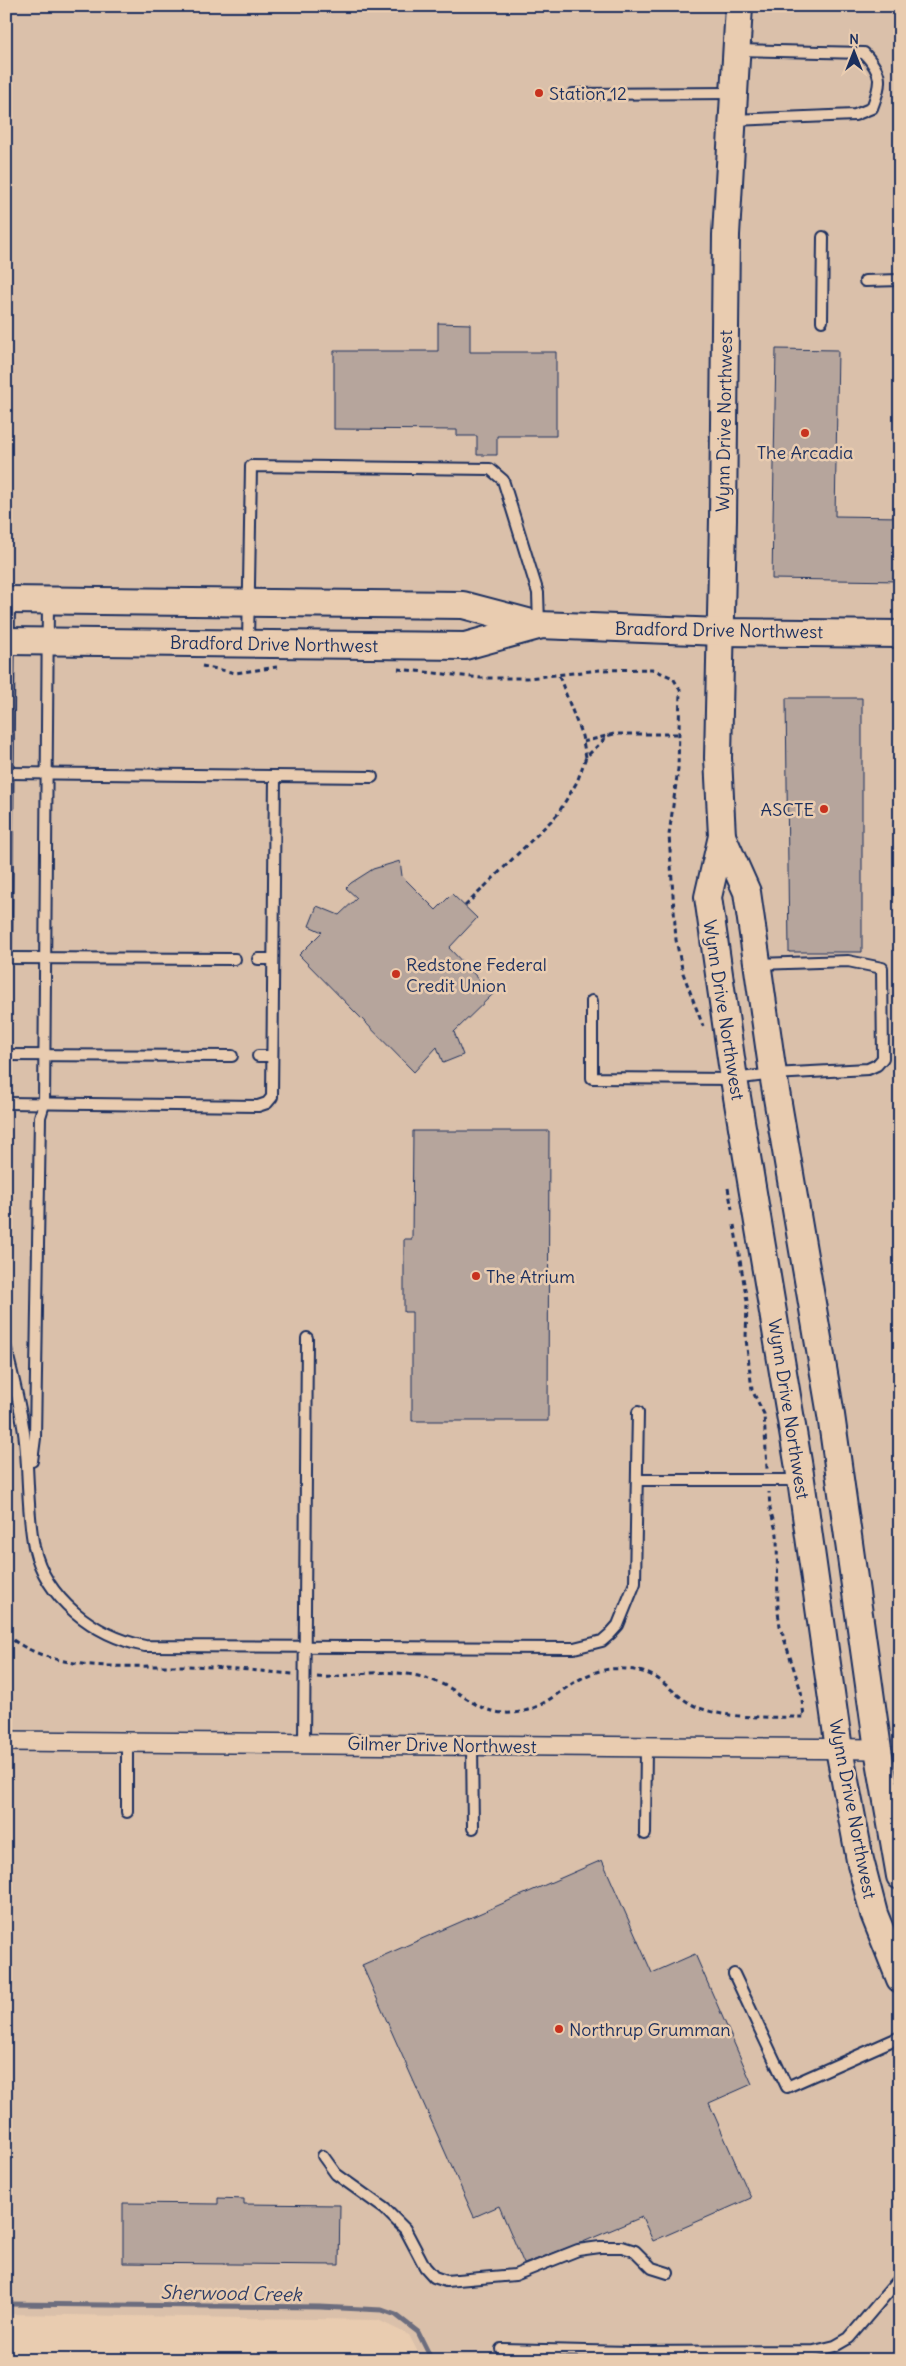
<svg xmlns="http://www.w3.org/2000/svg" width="906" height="2366" font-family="Delius,sans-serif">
	<rect width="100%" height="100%" fill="#e9ccb0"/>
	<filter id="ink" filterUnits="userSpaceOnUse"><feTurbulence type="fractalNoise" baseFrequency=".02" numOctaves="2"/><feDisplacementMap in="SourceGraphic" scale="10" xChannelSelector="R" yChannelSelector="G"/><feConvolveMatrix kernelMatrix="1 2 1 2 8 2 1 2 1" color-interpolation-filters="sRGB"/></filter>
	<g filter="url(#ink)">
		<!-- built -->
		<polygon fill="#dac0aa" points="6,6 900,6 900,2360 422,2360 409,2335 378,2320 6,2314"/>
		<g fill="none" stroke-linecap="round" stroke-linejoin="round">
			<!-- stream -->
			<polyline stroke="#6c6d7e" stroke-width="5" points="6,2304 320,2307 382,2310 396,2315 418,2332 432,2360"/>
		</g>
		<!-- building -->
		<g fill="#b6a59c" stroke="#1b2f5e">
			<polygon points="438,323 470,324 470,352 556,352 556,436 497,436 497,455 477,455 477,436 457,436 457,430 334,429 334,351 438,351"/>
			<polygon points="776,349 838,350 835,516 900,517 900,581 772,579"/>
			<polygon points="786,698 862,698 862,952 789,952"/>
			<polygon points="400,861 402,876 436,910 452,894 477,918 449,948 493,994 454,1032 463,1055 443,1063 437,1047 414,1072 299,955 322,932 309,926 317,906 339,915 357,898 346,888 351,883 373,869"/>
			<polygon points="413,1131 549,1131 548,1421 412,1421 412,1312 404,1312 404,1239 412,1239"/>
			<polygon points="602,1860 652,1973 695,1954 752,2084 709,2103 751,2198 653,2241 642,2217 583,2242 524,2264 499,2206 474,2217 362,1965"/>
			<polygon points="218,2198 244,2199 244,2204 340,2205 339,2265 123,2263 123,2203 218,2204"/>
		</g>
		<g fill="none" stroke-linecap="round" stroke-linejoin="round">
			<!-- lane casing -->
			<g stroke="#1b2f5e" stroke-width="14">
				<g id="lane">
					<polyline points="573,94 733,93"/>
					<path d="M733,120L855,115L872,108C882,81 883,74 864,53L736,50"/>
					<polyline points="865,281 900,280"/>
					<polyline points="822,321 823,237"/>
					<polyline points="248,643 251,466 490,469 503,480 538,593 539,624"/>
					<polyline points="8,773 372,777"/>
					<polyline points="6,956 9,601"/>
					<polyline points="6,958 235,959"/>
					<polyline points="258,959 273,959"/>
					<polyline points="592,1001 592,1078 734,1079 773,1074 868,1069 877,1065 883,1058 882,968 848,961 758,964"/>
					<polyline points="6,1055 232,1056"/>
					<polyline points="258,1056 272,1056"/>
					<polyline points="6,1103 258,1106 267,1103 272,1097 275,776"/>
					<path d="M6,1348C13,1379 22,1410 25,1441C29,1476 27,1513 34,1547C46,1599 94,1636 145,1646L574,1648L602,1641L610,1634L618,1625L635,1583L638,1412"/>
					<polyline points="32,1461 35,1438 40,1117 44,1104 48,602"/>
					<polyline points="638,1480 800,1480"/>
					<polyline points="127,1742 127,1812"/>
					<polyline points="304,1744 307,1338"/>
					<polyline points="472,1745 473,1828"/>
					<polyline points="645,1834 646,1747"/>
					<polyline points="734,1974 787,2087 900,2037"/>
					<polyline points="323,2156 336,2174 385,2209 405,2229 425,2267 434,2277 446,2281 515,2275 578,2250 600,2247 622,2247 635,2251 652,2268 668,2273"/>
					<polyline points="501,2349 629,2352 814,2351 835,2346 849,2338 900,2278"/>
				</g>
			</g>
			<!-- street casing -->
			<g stroke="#1b2f5e" stroke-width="22">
				<polyline id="street" points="6,1741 878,1749"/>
			</g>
			<!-- secondary casing -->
			<g stroke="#1b2f5e" stroke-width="30">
				<g id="secondary">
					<polyline points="739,6 726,235 723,519 718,758 722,836 708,897 734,1079 801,1480 839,1749 860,1860 874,1914 900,1979"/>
					<polyline points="6,600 463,605 539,625 721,632 900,634"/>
					<polyline points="6,641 465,646 538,626"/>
					<polyline points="722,836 747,892 773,1074 831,1415 878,1749 900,1876"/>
				</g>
			</g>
			<!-- path -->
			<g stroke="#1b2f5e" stroke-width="3" stroke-dasharray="5 4" stroke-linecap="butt">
				<polyline points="202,666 236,673 277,667"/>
				<polyline points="398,669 481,678 528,678 600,670 652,669 673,678 680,690 678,769 669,835 676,940 683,973 703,1026"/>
				<polyline points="559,676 582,736 586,757"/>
				<polyline points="583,742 614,734 679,734"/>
				<polyline points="465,906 557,815 577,782 586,757 609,735"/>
				<polyline points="728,1188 732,1209"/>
				<polyline points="734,1225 747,1301 746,1339 752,1390 764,1414 767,1469"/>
				<path d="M6,1635C56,1674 120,1665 179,1666C217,1666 256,1671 293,1674"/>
				<path d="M317,1677C331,1678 345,1675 358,1674C384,1671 413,1672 437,1682C465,1693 479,1715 512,1713C555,1711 573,1664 626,1669C662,1672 665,1689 691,1704C720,1720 771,1717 804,1717L801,1691L780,1626L778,1612L777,1534L770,1509L769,1492"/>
			</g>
			<!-- lane -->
			<use href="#lane" stroke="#e9ccb0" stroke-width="10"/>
			<!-- street -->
			<use href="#street" stroke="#e9ccb0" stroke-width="19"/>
			<!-- secondary -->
			<use href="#secondary" stroke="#e9ccb0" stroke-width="26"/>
		</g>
	</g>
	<!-- markers -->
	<g fill="#c8321e" stroke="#e9ccb0" stroke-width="2">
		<circle cx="539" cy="93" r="5"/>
		<circle cx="805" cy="433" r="5"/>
		<circle cx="824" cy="809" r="5"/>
		<circle cx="396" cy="974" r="5"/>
		<circle cx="476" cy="1276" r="5"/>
		<circle cx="559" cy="2029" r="5"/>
	</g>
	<g text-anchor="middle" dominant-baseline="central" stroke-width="5" stroke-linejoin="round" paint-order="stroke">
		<!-- poi labels -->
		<g font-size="18" fill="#1b2f5e" stroke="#e9ccb0" text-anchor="start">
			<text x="549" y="93">Station 12</text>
			<text x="805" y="452" text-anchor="middle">The Arcadia</text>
			<text x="814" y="809" text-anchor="end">ASCTE</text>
			<text x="406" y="964">Redstone Federal<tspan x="406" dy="21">Credit Union</tspan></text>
			<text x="486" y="1276">The Atrium</text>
			<text x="569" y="2029">Northrup Grumman</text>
		</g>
		<!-- street labels -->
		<g font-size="18" fill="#1b2f5e" stroke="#e9ccb0">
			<text transform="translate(724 421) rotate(-89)">Wynn Drive Northwest</text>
			<text transform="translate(719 630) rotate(1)">Bradford Drive Northwest</text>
			<text transform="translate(274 644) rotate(1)">Bradford Drive Northwest</text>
			<text transform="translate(724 1010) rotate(81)">Wynn Drive Northwest</text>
			<text transform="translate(789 1409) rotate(81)">Wynn Drive Northwest</text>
			<text transform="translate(442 1745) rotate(1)">Gilmer Drive Northwest</text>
			<text transform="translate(853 1809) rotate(79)">Wynn Drive Northwest</text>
		</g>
		<!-- water labels -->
		<g font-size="19" font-style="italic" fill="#2f3e66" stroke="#e9ccb0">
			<text transform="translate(231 2293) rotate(1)">Sherwood Creek</text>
		</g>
	</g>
	<!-- margin -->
	<rect width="906" height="2366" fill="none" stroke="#e9ccb0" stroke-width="25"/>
	<rect x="12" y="12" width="881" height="2341" fill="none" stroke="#1b2f5e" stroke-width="2" filter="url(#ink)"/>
	<!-- north arrow -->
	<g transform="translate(854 52)" stroke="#e9ccb0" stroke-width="4" paint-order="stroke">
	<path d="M0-4L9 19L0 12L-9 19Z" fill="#1b2f5e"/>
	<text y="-8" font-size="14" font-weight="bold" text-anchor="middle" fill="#1b2f5e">N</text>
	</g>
</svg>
